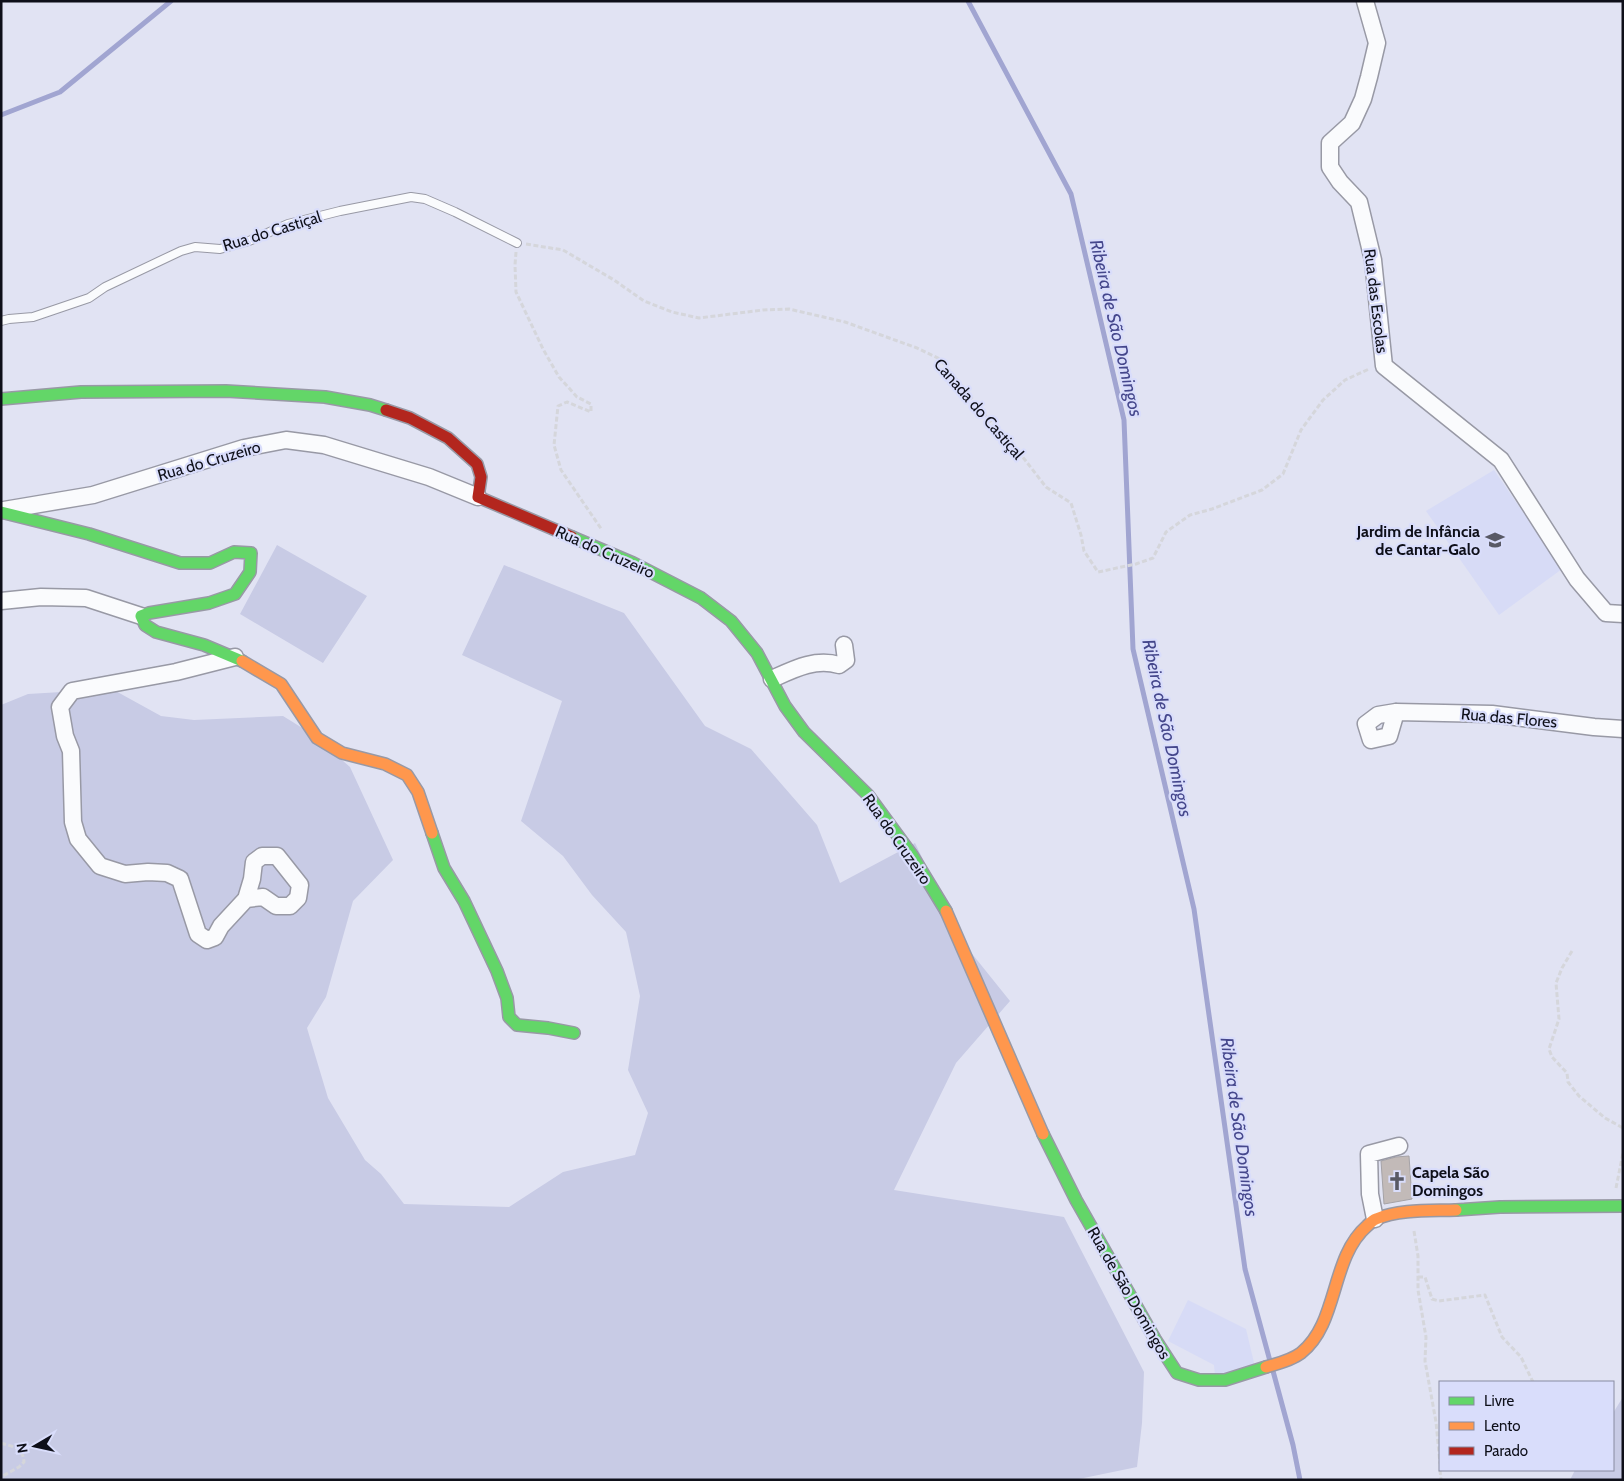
<svg xmlns="http://www.w3.org/2000/svg" width="1624" height="1481" font-family="Cabin,sans-serif">
<style>
.built{fill:#d7dbf6}
.green{fill:#c8cbe5}
.lines{fill:none;stroke-linecap:round;stroke-linejoin:round}
.stream{stroke:#a1a5d1;stroke-width:5}
.building{fill:#c2bab8;stroke:#a6a3a7}
.lane-casing{stroke:#9899a5;stroke-width:10}
.street-casing{stroke:#9899a5;stroke-width:19}
.fast-casing{stroke:#9899a5;stroke-width:14}
.slow-casing{stroke:#9899a5;stroke-width:14}
.jam-casing{stroke:#9899a5;stroke-width:14}
.path{stroke:#d5d6db;stroke-width:3;stroke-dasharray:5 2.5;stroke-linecap:butt}
.lane{stroke:#fafbfd;stroke-width:8}
.street{stroke:#fafbfd;stroke-width:16}
.fast{stroke:#63d668;stroke-width:11}
.slow{stroke:#ff974d;stroke-width:11}
.jam{stroke:#b3261e;stroke-width:11}
.labels{text-anchor:middle;dominant-baseline:central;stroke-width:4.5;stroke-linejoin:round;paint-order:stroke}
.street-label{font-size:16px;fill:#0e0f19;stroke:#d9ddfb}
.poi-label{font-size:16px;font-weight:bold;fill:#0e0f19;stroke:#d9ddfb;text-anchor:end}
.water-label{font-size:18px;font-style:italic;fill:#45478c;stroke:#d9ddfb}
</style>
<rect width="100%" height="100%" fill="#e1e3f3"/>
<path class="built" d="M1494 470 1562 569 1499 615 1426 511Z
M1188 1300 1246 1329 1255 1367 1215 1376 1214 1365 1168 1341Z"/>
<path class="green" d="M277 545 367 596 323 663 240 614Z
M504 565 624 613 705 726 751 749 817 825 840 883 915 843 965 945 1010 1001 956 1063 894 1190 1064 1217 1144 1372 1142 1423 1137 1467 1074 1480H1V705L28 694 112 689 161 716 194 720 283 716 312 734 350 767 393 860 353 901 326 997 307 1028 328 1098 365 1160 381 1174 404 1204 509 1207 563 1172 635 1155 648 1113 628 1070 640 996 626 932 592 895 563 856 521 821 562 701 462 655Z
M1623 1397V1480H1570L1575 1470H1613V1413Z"/>
<g class="lines">
<path class="stream" d="M968 1 1071 194 1124 420 1133 649 1194 909 1245 1269 1270 1361
M1 115 60 92 171 1
M1273 1371 1293 1445 1300 1480"/>
</g>
<path class="building" d="M1409 1156 1412 1199 1384 1204 1381 1161 1396 1157Z"/>
<g class="lines">
<g class="lane-casing">
<path id="lane" d="M1 321 9 319 33 317 89 298 105 287 181 251 195 247 220 249 249 241 288 224 340 211 411 197 425 199 455 212 517 243"/>
</g>
<g class="street-casing">
<path id="street" d="M1365 1 1377 43 1369 77 1363 99 1352 123 1330 143V167L1340 182 1359 202 1373 260 1384 366 1501 460 1577 579 1606 613 1623 614
M4 510 93 495 244 448 286 440 324 445 429 477 478 497
M1 601 41 597 86 598 141 616
M235 657 176 672 72 691 60 707 65 736 71 751 73 822 78 839 100 866 125 874 148 872 167 873 180 879 198 934 207 940 215 937 221 926 246 899 252 879 254 862 262 856H277L300 885 298 898 290 906H276L263 897 246 899
M772 679C794 669 815 658 839 665L846 660 844 645
M1396 712 1389 736 1371 740 1366 724 1378 715 1396 712 1492 714 1594 727 1623 729
M1375 1219 1370 1194 1369 1154 1399 1146"/>
</g>
<g class="fast-casing">
<path id="fast" d="M1 399 81 392 226 391 325 397 370 405 386 410
M1 512 89 534 180 563H210L234 552 251 553 250 572 235 594 209 603 149 613 141 616 145 625 156 632 204 645 242 661
M572 537 633 563 701 598 731 621 757 653 785 706 804 732 868 795 912 855 946 911
M432 833 444 868 464 901 497 971 507 998 509 1017 517 1025 548 1028 574 1033
M1043 1134 1076 1200 1155 1339 1177 1373 1199 1380H1225L1266 1367
M1456 1210 1500 1207 1623 1206"/>
</g>
<g class="slow-casing">
<path id="slow" d="M242 661 281 684 317 738 342 753 385 764 407 775 418 792 432 833
M946 911 1043 1134
M1266 1367C1277 1364 1292 1360 1301 1353 1339 1323 1330 1258 1367 1226 1370 1223 1373 1220 1376 1219 1400 1209 1431 1211 1456 1210"/>
</g>
<g class="jam-casing">
<path id="jam" d="M386 410 410 418 448 438 477 464 481 477 478 497 572 537"/>
</g>
<path class="path" d="M526 244 563 250 614 280 644 301 672 312 699 318 763 310 789 309 845 322 917 348 940 359 994 426 1008 438 1046 487 1071 503 1081 535 1084 551 1098 572 1136 564 1153 558 1166 532 1190 515 1212 509 1262 490 1283 474 1301 430 1323 400 1345 380 1369 369
M516 252 515 265 516 292 543 349 559 377 577 397 591 404V412L567 402 558 406 554 445 561 470 602 530
M1572 951 1562 968 1556 983 1559 1019 1549 1049 1552 1057 1567 1073 1568 1082 1579 1096 1605 1118 1623 1128
M1616 1188 1623 1153
M1414 1231 1418 1256V1290L1426 1337 1425 1361 1436 1422 1440 1464
M1418 1277H1425L1432 1299 1439 1301 1485 1295 1502 1337 1521 1357 1533 1382
M1 1443C13 1447 23 1447 24 1462L19 1467 1 1477
M1440 1470 1441 1480"/>
<use href="#lane" class="lane"/>
<use href="#street" class="street"/>
<use href="#fast" class="fast"/>
<use href="#slow" class="slow"/>
<use href="#jam" class="jam"/>
</g>
<defs>
<g id="school-bare" transform="scale(1.5)"><path d="M0-5L7-2L0 1L-7-2ZM-4 1L0 2.5L4 1V4Q0 6-4 4Z" fill="#585965" stroke="#d9ddfb" stroke-width="2.5" paint-order="stroke"/></g>
<g id="church-bare" transform="scale(1.5)"><path d="M-1.2-6h2.4v3.5h3.3v2.4h-3.3V6h-2.4V-.1h-3.3v-2.4h3.3Z" fill="#585965" stroke="#d9ddfb" stroke-width="2.5" paint-order="stroke"/></g>
</defs>
<g fill-rule="evenodd">
<use href="#school-bare" x="1495" y="540"/>
<use href="#church-bare" x="1397" y="1181"/>
</g>
<g class="labels">
<g class="street-label">
<text transform="translate(272 231) rotate(-17)">Rua do Castiçal</text>
<text transform="translate(1376 301) rotate(83)">Rua das Escolas</text>
<text transform="translate(979 409) rotate(49)">Canada do Castiçal</text>
<text transform="translate(209 461) rotate(-16)">Rua do Cruzeiro</text>
<text transform="translate(605 552) rotate(24)">Rua do Cruzeiro</text>
<text transform="translate(1509 718) rotate(5)">Rua das Flores</text>
<text transform="translate(897 839) rotate(55)">Rua do Cruzeiro</text>
<text transform="translate(1129 1293) rotate(60)">Rua de São Domingos</text>
</g>
<g class="poi-label">
<text x="1480" y="531">Jardim de Infância<tspan x="1480" dy="18">de Cantar-Galo</tspan></text>
<text x="1412" y="1172" text-anchor="start">Capela São<tspan x="1412" dy="18">Domingos</tspan></text>
</g>
<g class="water-label">
<text transform="translate(1116 328) rotate(77)">Ribeira de São Domingos</text>
<text transform="translate(1167 728) rotate(78)">Ribeira de São Domingos</text>
<text transform="translate(1239 1127) rotate(82)">Ribeira de São Domingos</text>
</g>
</g>
<rect width="1624" height="1481" fill="none" stroke="#0e0f19" stroke-width="5"/>
<rect x="1439" y="1381" width="175" height="90" fill="#d9ddfb" stroke="#888ba1"/>
<rect x="1449" y="1397" width="25" height="8" fill="#63d668" stroke="#888ba1"/>
<text x="1484" y="1406" font-size="15" fill="#0e0f19">Livre</text>
<rect x="1449" y="1422" width="25" height="8" fill="#ff974d" stroke="#888ba1"/>
<text x="1484" y="1431" font-size="15" fill="#0e0f19">Lento</text>
<rect x="1449" y="1447" width="25" height="8" fill="#b3261e" stroke="#888ba1"/>
<text x="1484" y="1456" font-size="15" fill="#0e0f19">Parado</text>
<g transform="translate(35 1446) rotate(261)" stroke="#d9ddfb" stroke-width="4" paint-order="stroke">
<path d="M0-4L9 19L0 12L-9 19Z" fill="#0e0f19"/>
<text y="-8" font-size="14" font-weight="bold" text-anchor="middle" fill="#0e0f19">N</text>
</g>
</svg>
